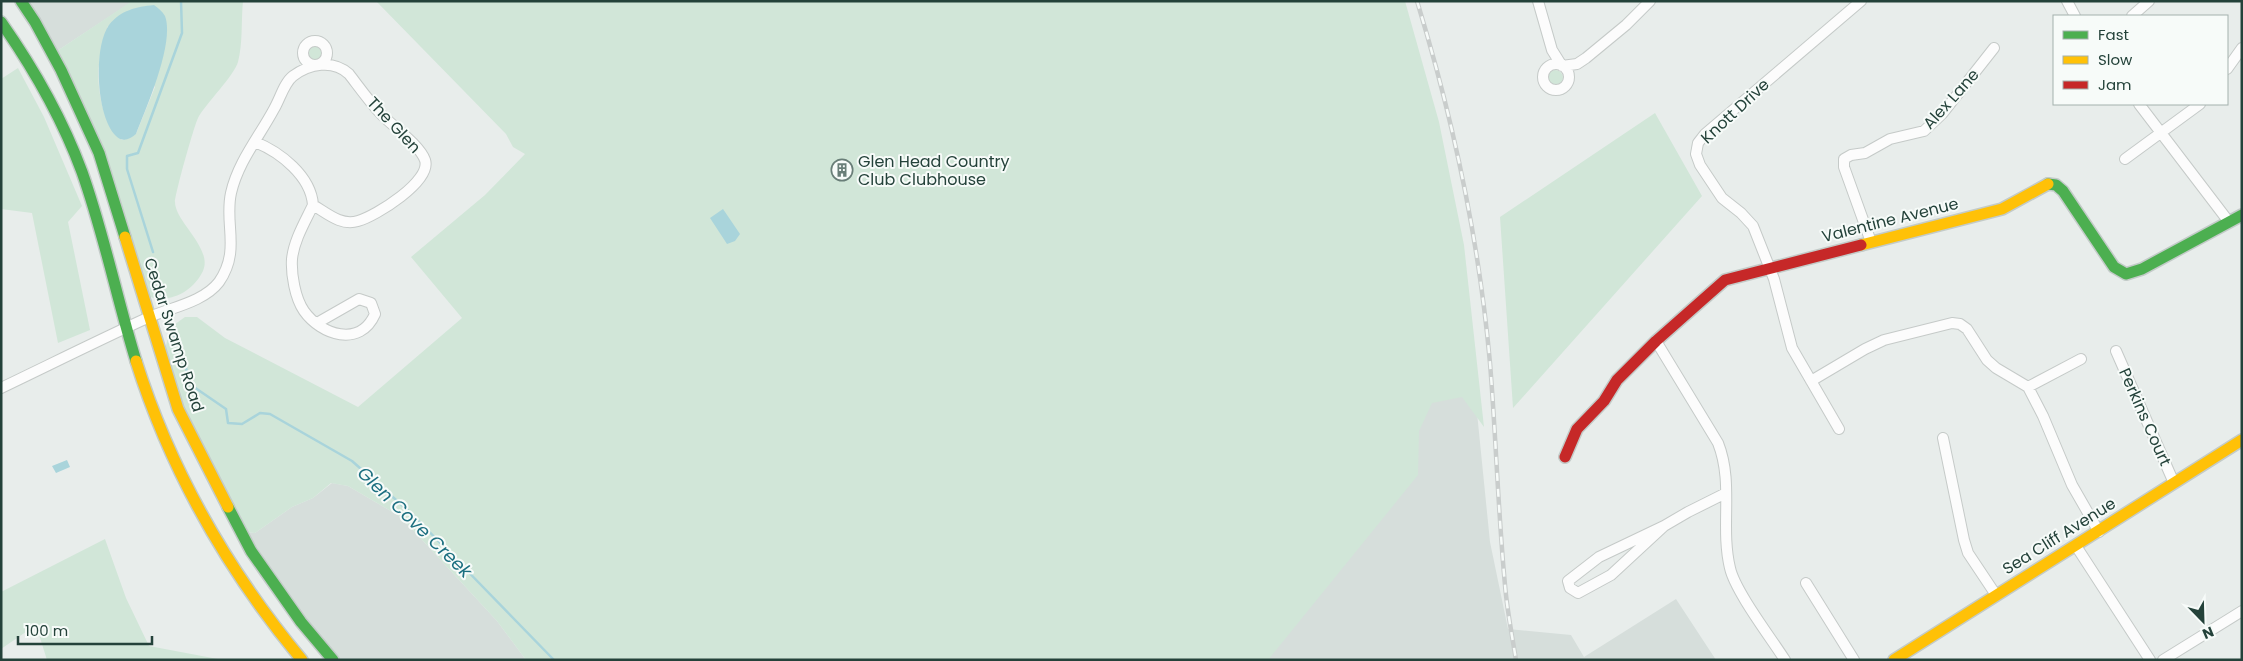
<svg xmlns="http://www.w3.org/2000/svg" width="2243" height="661" font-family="Poppins,sans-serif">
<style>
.built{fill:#d6dedb}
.green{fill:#d1e6d8;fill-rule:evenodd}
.water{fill:#a9d4db}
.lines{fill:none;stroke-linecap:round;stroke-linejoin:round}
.stream{stroke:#a9d4db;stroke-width:2.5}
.street-casing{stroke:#c5cac8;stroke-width:12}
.fast-casing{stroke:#c3cbc8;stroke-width:14}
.slow-casing{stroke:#c3cbc8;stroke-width:14}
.jam-casing{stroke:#c3cbc8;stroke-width:14}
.street{stroke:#fcfcfc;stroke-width:10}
.fast{stroke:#4caf50;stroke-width:11}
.slow{stroke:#ffc107;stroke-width:11}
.jam{stroke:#c62828;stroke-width:11}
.rail-casing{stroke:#c9cdcc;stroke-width:4.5}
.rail{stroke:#f7fbf9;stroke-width:2.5;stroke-dasharray:8;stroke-linecap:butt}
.labels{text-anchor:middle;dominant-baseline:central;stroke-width:4;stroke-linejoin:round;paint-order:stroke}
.street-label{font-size:16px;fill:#24423a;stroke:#f7fbf9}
.poi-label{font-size:16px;fill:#24423a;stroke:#f7fbf9;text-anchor:start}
.water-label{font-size:18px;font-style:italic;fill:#1c6f80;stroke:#f7fbf9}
</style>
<rect width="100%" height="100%" fill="#e8edeb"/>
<path class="built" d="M21 1H133L54 53Z
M1472 363 1490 542 1508 629 1571 635 1584 657 1676 599 1716 660H1254L1391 388Z
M332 483 348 486 401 517 497 621 526 660H331L247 532 255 533 292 507 313 498Z"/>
<path class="green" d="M132 1H243C241 21 243 43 238 62 234 76 206 103 198 118 194 126 175 194 175 202 175 222 213 248 203 271 193 291 172 303 150 297L54 53ZM108 26 155 87 136 134 122 140C103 128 96 85 99 64 100 51 104 38 108 26Z
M376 1H1405L1439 122 1464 245 1484 427 1462 397 1432 403 1419 431 1418 475 1268 660H526L497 621 401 517 348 486 331 483 313 498 292 507 255 533 247 532 181 407 165 349 171 327 185 317H197L225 338 358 407 462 318 411 257 485 195 525 154 513 147 506 134Z
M307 53a8 8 0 1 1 16 0a8 8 0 1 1-16 0Z
M18 68 44 117 82 206 68 222 90 330 58 343 32 213 1 209V79Z
M1547 78a8 8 0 1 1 16 0a8 8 0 1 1-16 0Z
M1655 113 1702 196 1513 408 1500 217Z
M105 539 126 598 149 646 223 660H47L36 625 1 649V592Z"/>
<path class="water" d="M154 5C158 8 162 11 165 16 175 43 146 108 136 134 130 139 123 143 116 136 96 117 93 47 109 25 121 10 136 7 154 5Z
M723 209 740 234 735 241 727 244 710 218Z
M67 460 70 467 56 473 52 466Z"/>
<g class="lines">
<path class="stream" d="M153 252 127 169V156L138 153 182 33 181 1
M171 327 181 351 191 385 226 409 228 423 242 424 260 413 270 414 352 461 412 514 554 660"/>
<g class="street-casing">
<path id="street" d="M1538 1 1552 50 1562 66 1577 64 1586 58 1626 25 1650 1
M2067 1 2075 16
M2132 16 2149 1
M303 53a12 12 0 1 1 24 0a12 12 0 1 1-24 0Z
M1543 77a13 13 0 1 1 26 0a13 13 0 1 1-26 0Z
M2227 69 2242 48
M2139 104 2229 222
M255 142C280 152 311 176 313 205
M2125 159 2200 104
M313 205C305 222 294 240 292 259 291 274 295 298 304 311 321 335 360 348 375 314L371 303 359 299 317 323
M1871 242 1844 167V159L1851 155 1865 153 1890 139 1924 131 1942 114 1994 48
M1656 341 1718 443C1734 483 1720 527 1730 568 1735 591 1771 638 1785 660
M2116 351 2174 483
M1811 381 1865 349 1884 340 1952 323 1960 324 1967 329 1987 360 1996 368 2028 387 2043 416 2072 485 2099 532
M2028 387 2081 359
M1 388C49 365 97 341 145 319 168 308 203 303 219 282 241 250 224 224 231 193 238 162 259 137 274 109 280 99 284 83 293 76 309 64 333 59 349 74 359 87 369 101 380 113 392 126 419 144 425 160 432 181 376 216 358 221 341 226 328 214 313 205
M1839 429 1792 348 1774 279 1753 226 1741 213 1722 198 1700 165 1696 154 1698 143 1705 134 1861 1
M1943 438 1964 540 1968 553 1996 595
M1664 526 1611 575 1578 593 1570 588 1568 581 1599 557Z
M1664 526 1688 512 1726 493
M2076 546 2150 660
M1806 583 1854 660
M2163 660 2242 611"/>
</g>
<g class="fast-casing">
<path id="fast" d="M21 1 35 22 61 70 99 153 125 237
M1 22C34 69 62 118 82 172 104 234 117 299 136 361
M2048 184 2056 185 2063 191 2114 267 2126 274 2142 269 2242 215
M228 507 251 551 301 622 333 660"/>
</g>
<g class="slow-casing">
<path id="slow" d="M125 237 178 409 228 507
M1861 245 2002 209 2048 184
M136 361C171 472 228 571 302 660
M1894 660 2242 440"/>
</g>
<g class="jam-casing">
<path id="jam" d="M1565 457 1577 429 1604 401 1617 380 1656 341 1725 280 1861 245"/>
</g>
<use href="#street" class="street"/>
<use href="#fast" class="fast"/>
<use href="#slow" class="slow"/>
<use href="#jam" class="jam"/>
<g class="rail-casing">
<path id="rail" d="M1417 1C1453 119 1479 240 1490 363 1496 437 1498 511 1505 585 1507 610 1512 635 1516 660"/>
</g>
<use href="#rail" class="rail"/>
</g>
<defs>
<g id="building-ring" transform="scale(1.125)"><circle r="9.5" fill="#f7fbf9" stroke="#697e78" stroke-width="1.5"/><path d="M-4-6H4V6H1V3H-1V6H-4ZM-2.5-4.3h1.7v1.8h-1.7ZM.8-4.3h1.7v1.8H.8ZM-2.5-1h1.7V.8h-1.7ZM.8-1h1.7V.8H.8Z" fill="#697e78"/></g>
</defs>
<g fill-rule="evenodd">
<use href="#building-ring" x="842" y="170"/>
</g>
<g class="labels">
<g class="street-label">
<text transform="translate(1951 99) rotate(-48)">Alex Lane</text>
<text transform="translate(1735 111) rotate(-43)">Knott Drive</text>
<text transform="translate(394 125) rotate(47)">The Glen</text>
<text transform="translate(1890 220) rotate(-14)">Valentine Avenue</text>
<text transform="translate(174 335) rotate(72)">Cedar Swamp Road</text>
<text transform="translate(2145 417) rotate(66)">Perkins Court</text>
<text transform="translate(2059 536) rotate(-32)">Sea Cliff Avenue</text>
</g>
<g class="poi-label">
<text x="858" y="161">Glen Head Country<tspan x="858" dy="18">Club Clubhouse</tspan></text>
</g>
<g class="water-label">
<text transform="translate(415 522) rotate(44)">Glen Cove Creek</text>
</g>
</g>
<rect width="2243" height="661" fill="none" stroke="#24423a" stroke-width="5"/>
<rect x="2053" y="15" width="175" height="90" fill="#f7fbf9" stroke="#a3b1ad"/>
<rect x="2063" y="31" width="25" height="8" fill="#4caf50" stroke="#a3b1ad"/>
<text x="2098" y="40" font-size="15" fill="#24423a">Fast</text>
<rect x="2063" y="56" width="25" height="8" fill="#ffc107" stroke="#a3b1ad"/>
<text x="2098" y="65" font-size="15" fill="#24423a">Slow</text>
<rect x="2063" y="81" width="25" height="8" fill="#c62828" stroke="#a3b1ad"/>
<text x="2098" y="90" font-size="15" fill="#24423a">Jam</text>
<g transform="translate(2203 621) rotate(157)" stroke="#f7fbf9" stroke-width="4" paint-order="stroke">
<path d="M0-4L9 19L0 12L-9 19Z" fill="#24423a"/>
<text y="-8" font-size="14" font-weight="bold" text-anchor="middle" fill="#24423a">N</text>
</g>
<path d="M18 636v8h134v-8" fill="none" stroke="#24423a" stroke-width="2.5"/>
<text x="25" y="636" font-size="15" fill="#24423a" stroke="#f7fbf9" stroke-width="4" paint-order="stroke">100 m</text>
</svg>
